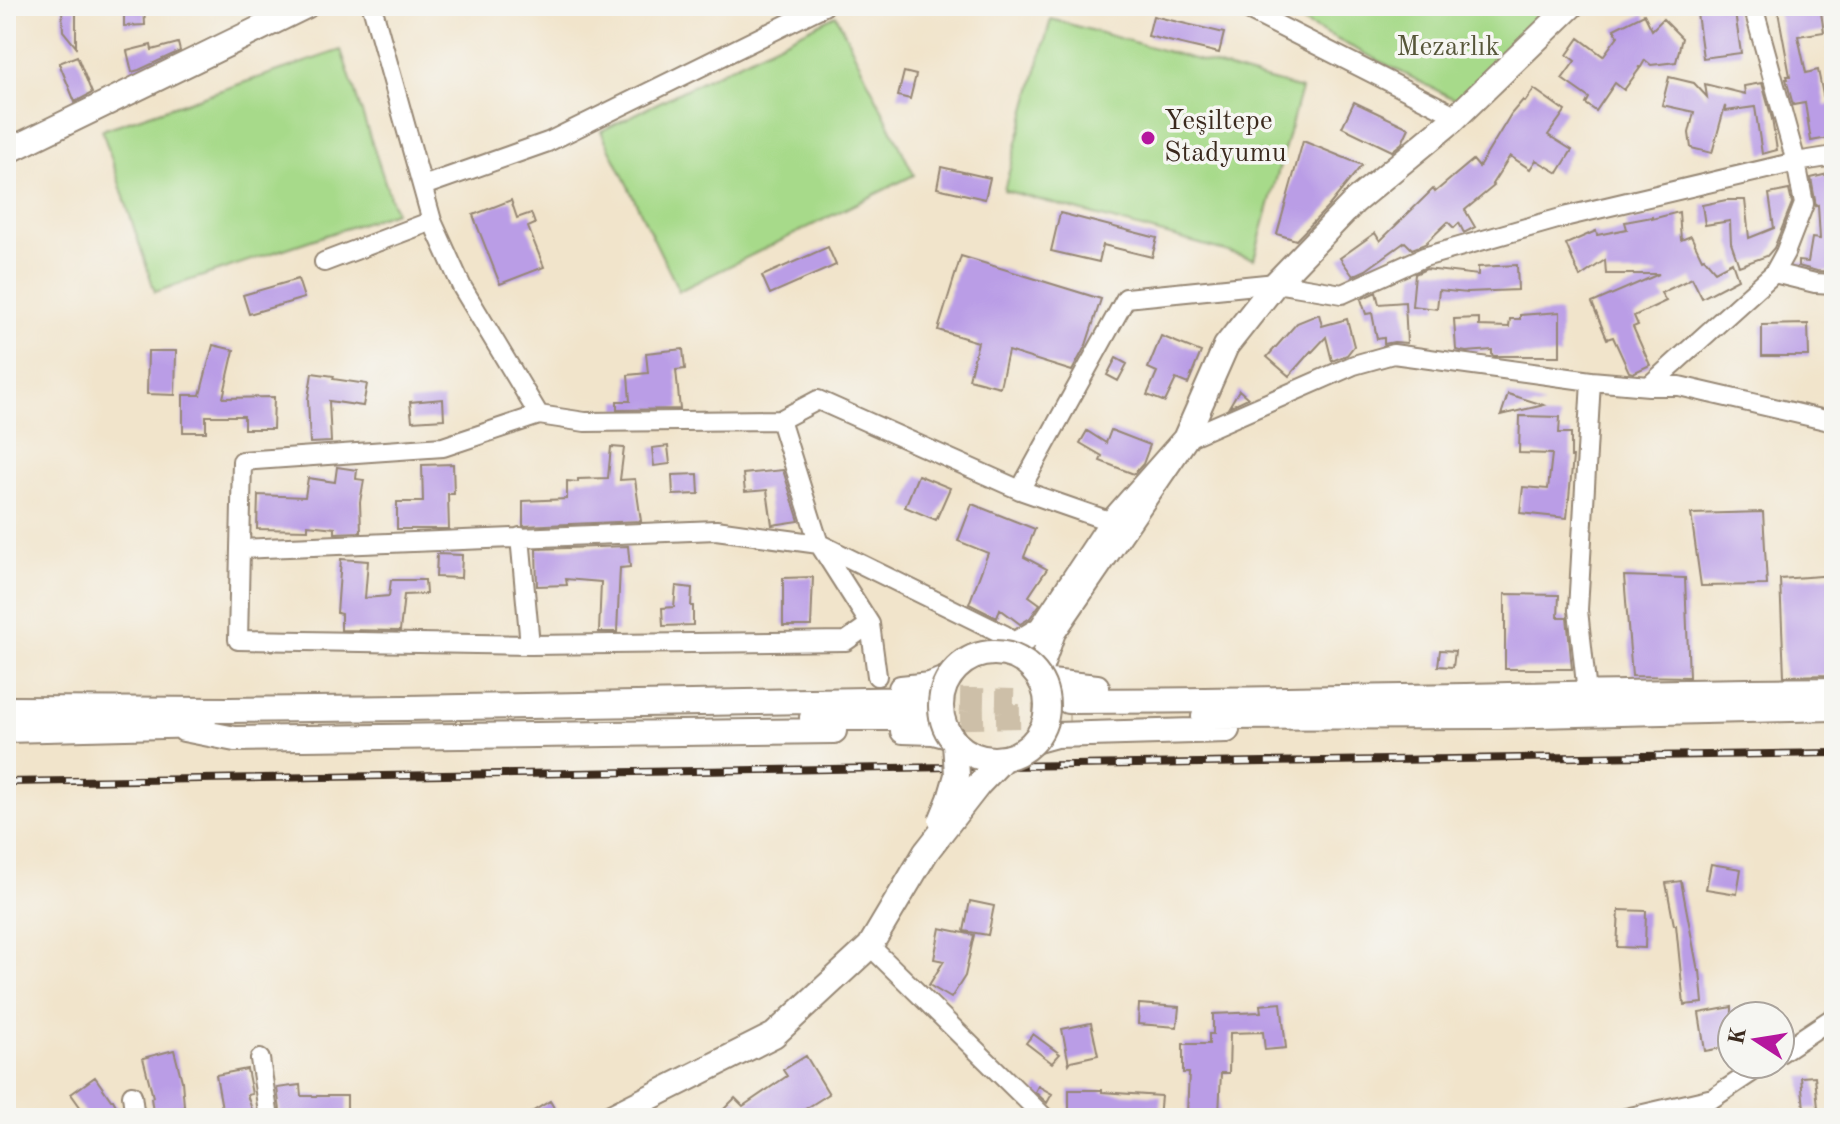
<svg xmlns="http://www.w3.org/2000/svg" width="1840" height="1124" font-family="'Old Standard TT',serif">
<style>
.green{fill:#a7da8a;stroke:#718254;stroke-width:2}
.building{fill:#ba9de6}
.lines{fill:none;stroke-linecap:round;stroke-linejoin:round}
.secondary-tunnel{stroke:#cdbfa8;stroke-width:24;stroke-dasharray:24 12;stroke-linecap:butt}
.street-casing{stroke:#968774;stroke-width:22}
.secondary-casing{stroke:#968774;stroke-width:28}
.street{stroke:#fff;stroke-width:18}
.secondary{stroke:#fff;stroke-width:24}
.rail-casing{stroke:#3b2a1e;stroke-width:8}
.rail{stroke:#f6f6f2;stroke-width:5;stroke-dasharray:15;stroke-linecap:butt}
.secondary-bridge-casing{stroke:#968774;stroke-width:28;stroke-linecap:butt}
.secondary-bridge{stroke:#fff;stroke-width:24}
.poi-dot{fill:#b5179e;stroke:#f6f6f2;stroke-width:3}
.labels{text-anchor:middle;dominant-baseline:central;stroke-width:7;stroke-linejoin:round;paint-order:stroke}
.park-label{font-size:28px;fill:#565639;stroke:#f6f6f2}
.poi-label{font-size:28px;fill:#3b2a1e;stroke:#f6f6f2;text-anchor:start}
</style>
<rect width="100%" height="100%" fill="#f6f6f2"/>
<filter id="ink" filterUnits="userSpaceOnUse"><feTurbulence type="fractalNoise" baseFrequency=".0125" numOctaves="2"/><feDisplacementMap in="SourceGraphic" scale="16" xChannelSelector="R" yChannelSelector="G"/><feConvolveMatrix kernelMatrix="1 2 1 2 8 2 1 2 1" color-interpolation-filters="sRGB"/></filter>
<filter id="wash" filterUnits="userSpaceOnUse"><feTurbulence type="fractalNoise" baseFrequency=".006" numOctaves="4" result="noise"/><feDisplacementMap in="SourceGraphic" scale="32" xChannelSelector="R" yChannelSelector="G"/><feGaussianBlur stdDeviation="1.8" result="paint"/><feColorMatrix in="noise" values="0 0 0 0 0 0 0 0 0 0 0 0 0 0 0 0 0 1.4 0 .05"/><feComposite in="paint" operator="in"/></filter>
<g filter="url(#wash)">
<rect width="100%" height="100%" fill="#f1e4cb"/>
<path class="green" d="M1271 6H1553L1456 100Z
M836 15 914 175 679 291 601 131Z
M1051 19 1301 89 1254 259 1004 190Z
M341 50 395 212 155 292 102 130Z"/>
<g id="blocks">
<path class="building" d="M124 6H144L145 25 124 26Z
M1696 6H1734L1741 53 1703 58Z
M1777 6H1820L1824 32 1798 36 1806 73 1818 70 1825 105 1834 104V137L1811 141 1805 103 1793 105 1786 79H1788L1787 76H1790Z
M62 9H76V47L63 31Z
M1644 14 1652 30 1663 19 1682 38 1676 62 1651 65 1645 60 1641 67H1638L1640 68 1624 90 1615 83 1596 111 1586 104 1589 98 1562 79 1575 61 1567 55 1579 38 1603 56 1618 36 1614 29Z
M1153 16 1224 33 1219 53 1148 36Z
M178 43 180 51 139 70 132 72 127 51 151 45 152 50Z
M77 56 92 93 75 102 59 63Z
M904 72 916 75 910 99 898 96Z
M1669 77 1694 83 1707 97 1705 84 1745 94 1744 86 1762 83 1772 119 1777 150 1762 154 1755 107 1726 111 1725 106 1712 153 1691 148 1689 133 1694 112 1662 105Z
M1534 89 1565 111 1548 135 1572 150 1558 173 1536 160 1530 169 1510 156 1492 184 1494 186 1465 210 1475 227 1464 233 1459 223 1454 228 1448 222 1425 244 1412 249 1405 242 1366 270 1353 276 1340 258 1375 233 1380 241 1433 189 1435 192 1473 160 1479 167 1511 114 1523 100 1525 102Z
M1354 102 1409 128 1402 143 1392 151 1342 127Z
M1303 141 1362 165 1328 207 1296 240 1277 234Z
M941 167 990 178 985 199 937 188Z
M1832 173 1834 181V239L1831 263H1834V272L1817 271 1798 266V261L1808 262 1812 238 1820 239 1818 205 1816 206 1811 178Z
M1789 190 1792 203 1774 248 1767 256 1739 266 1731 243 1730 221 1705 225 1702 205 1726 200H1745L1749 238 1774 228 1769 194Z
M511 200 517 218 531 213 535 224 528 227 544 267 500 284 473 215Z
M1679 212 1681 240 1691 236 1702 259 1704 258 1715 271 1732 262 1738 279 1702 298 1692 278 1661 293 1666 301 1634 316 1638 325 1633 327 1650 365 1633 373 1629 372 1613 337 1607 339 1592 303 1659 274H1606L1605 260 1580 277 1566 244 1596 231 1597 235 1627 229 1625 222 1652 217V219Z
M1060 213 1157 238 1152 257 1103 245 1099 262 1051 251Z
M828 247 836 265 770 294 762 276Z
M961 256 1101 299 1086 345 1072 371 1008 351 1000 387 969 379 978 342 938 330Z
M1517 265 1518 290 1467 292V293L1439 290 1437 309 1412 306 1415 274 1426 269 1478 275V267Z
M298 279 304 298 249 314 243 295Z
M1376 292 1379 304 1405 302 1407 343 1394 342 1384 344V338L1377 339 1372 313 1366 314 1361 299Z
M1560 312V356H1494L1492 355V350L1466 352 1456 350 1454 319 1479 318V326L1509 327 1510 319H1520V315Z
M1319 314 1322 326 1347 319 1354 346 1347 355 1332 361 1326 337 1312 352 1311 351 1289 376 1267 357 1297 323Z
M1808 324 1809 356H1762V325Z
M1161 336 1201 352 1188 384 1176 379 1165 402 1147 395 1157 372 1148 368Z
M213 345 234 350 223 398 274 397 273 429H244V416H206V432H183V395H200Z
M683 349 685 369 676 370 680 409 617 410V401H630L628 375 648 373 646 353Z
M148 351H176L175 395 147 394Z
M1116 358 1127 364 1118 381 1107 375Z
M312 373 334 376 333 379 367 384 363 406 329 401 331 442 310 443 308 399Z
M1239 390 1248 398 1229 407Z
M1508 394 1544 405 1501 415Z
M443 399 444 419 412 421 410 402Z
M1520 416 1560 417 1559 433H1571V457H1573L1567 518 1520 513 1523 487 1548 489 1552 454 1519 453Z
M1111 430 1150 445 1143 464 1134 474 1100 461 1102 456 1080 443 1087 431 1106 443Z
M668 446 670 464 654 466 652 448Z
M611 447 624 448 620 480 635 479 641 521 523 526V501L567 499V481L578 482V479L608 478Z
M453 464 454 494H448L449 529H397V502H423L422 465Z
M337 467 357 470 356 479 364 480 360 502 361 532 335 533V528L308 525V530L257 529 258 495 305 497 308 478 335 482Z
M783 470 799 521 772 525 767 490 745 492 743 474Z
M698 474 699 494 673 495 672 475Z
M918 475 950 488 936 520 905 507Z
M972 504 1035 529 1024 557 1047 569 1029 596 1040 604 1030 618 1020 624 1000 609 997 618 969 604 988 553 958 541Z
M1763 512 1767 585 1701 586 1691 514Z
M628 546 630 567 620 568 617 632H599L601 582 566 579 567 585 537 586 536 549Z
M437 554 462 555 461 578 436 577Z
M341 559 368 561 365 598 389 596 391 580H425L426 594 404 595 400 631 341 630V614L337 613Z
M1834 575V675L1784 676 1780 579Z
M1624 576 1685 578 1689 677 1632 676Z
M813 577 811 626H783V578Z
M676 586 692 588 691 606H693V625L663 626 662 608 674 607Z
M1505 594 1559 595 1558 617H1567L1572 669H1505Z
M1440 650 1455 651 1453 667 1438 666Z
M1711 864 1741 869 1737 894 1706 889Z
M1681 881 1698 971H1700L1703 1003 1684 1005 1676 925H1674L1666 883Z
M970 901 994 906 988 935 964 931Z
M1619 910 1646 911 1645 948 1617 947Z
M940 928 974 935 965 976 951 998 929 985 944 961 934 959Z
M1281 1003 1286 1048 1265 1050 1263 1032 1230 1033 1229 1073H1221L1219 1114H1187L1189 1073H1183V1044H1209V1034H1213V1014L1261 1012 1260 1005Z
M1139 1004 1179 1007 1177 1027 1138 1024Z
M1732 1007V1046L1705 1051 1699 1013Z
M1091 1023 1098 1055 1071 1061 1069 1064 1062 1029Z
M1033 1034 1060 1054 1052 1063 1026 1043Z
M174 1050 182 1081 185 1118H154L151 1098 153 1097 143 1058Z
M806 1056 829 1094 791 1118H715L735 1098 743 1106 787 1076 783 1070Z
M247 1069 252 1094 247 1095 255 1118H199V1116L222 1108 216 1075Z
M1815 1076 1818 1108 1804 1109 1801 1077Z
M95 1077 111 1100H113L123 1118H88L71 1094Z
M300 1085 301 1096H347V1115H331V1118H281L277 1088Z
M1038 1086 1052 1094 1047 1103 1035 1092Z
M1069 1090H1102V1092L1161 1096 1159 1118H1069Z
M550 1101 560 1118H522Z"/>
</g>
</g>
<g filter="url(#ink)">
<use href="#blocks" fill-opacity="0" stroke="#968774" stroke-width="2"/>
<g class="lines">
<path class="secondary-tunnel" d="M924 699 1014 701
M924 718 1070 715"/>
<g class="street-casing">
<path id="street" d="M372 6 432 221 462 287 539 415
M1240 6 1457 116
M423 186 548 142 824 6
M324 262 432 221
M1774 273 1815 283 1834 284
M1649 386 1774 273 1785 253 1804 204 1796 162 1753 6
M539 415 585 422 780 420 819 544 716 530 240 549 242 461 443 447Z
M780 420 818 400 1020 490 1112 522
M1185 439 1354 365 1393 354 1591 381 1649 386H1679L1834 422
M1020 490 1126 298 1276 283 1342 294 1424 257 1568 216 1796 162 1834 156
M520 537 530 645
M822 545 1005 635
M240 549 238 640 530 645 846 641 870 624 819 544
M870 624 877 676
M1588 703 1578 610 1591 381
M870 946 1045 1118
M1780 1053 1834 1017
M260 1059 269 1118
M132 1095 135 1118
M1626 1118 1713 1098 1764 1064"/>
</g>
<g class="secondary-casing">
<path id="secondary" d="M6 152 306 6
M1185 439 1226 346 1276 283 1354 202 1453 120 1571 6
M994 652 1021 641 1041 629 1112 522 1185 439 1053 632 1038 675
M1041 681 1097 687
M901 688 930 685 950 677
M1068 701C1323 701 1579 692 1834 690
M6 709 230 710 406 708 924 699
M1204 717 1499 716 1834 708
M812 718H924
M184 729 235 739 834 731
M6 730 204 725
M903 731 933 732 952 737
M1034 741 1056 735 1227 730
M609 1118 774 1035 870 946 926 852"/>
</g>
<use href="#street" class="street"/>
<use href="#secondary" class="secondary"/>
<g class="rail-casing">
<path id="rail" d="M6 782 1834 753"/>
</g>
<use href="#rail" class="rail"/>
<g class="secondary-bridge-casing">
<path id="secondary-bridge" d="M941 706a53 53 0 1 1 106 0a53 53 0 1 1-106 0Z
M941 821 950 799 957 775 955 742
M926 852 979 784 1004 758"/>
</g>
<use href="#secondary-bridge" class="secondary-bridge"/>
</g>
</g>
<circle class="poi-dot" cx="1148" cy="138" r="8"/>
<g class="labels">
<g class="park-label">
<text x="1448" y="48">Mezarlık</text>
</g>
<g class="poi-label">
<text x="1164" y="122">Yeşiltepe<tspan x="1164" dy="32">Stadyumu</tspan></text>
</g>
</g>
<rect width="1840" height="1124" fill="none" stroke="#f6f6f2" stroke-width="32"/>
<g transform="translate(1756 1040) rotate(282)"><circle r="38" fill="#f6f6f2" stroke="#aba49d" stroke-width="2"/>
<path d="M0-6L14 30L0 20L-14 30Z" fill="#b5179e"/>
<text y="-12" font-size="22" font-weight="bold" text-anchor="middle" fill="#3b2a1e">K</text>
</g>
</svg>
